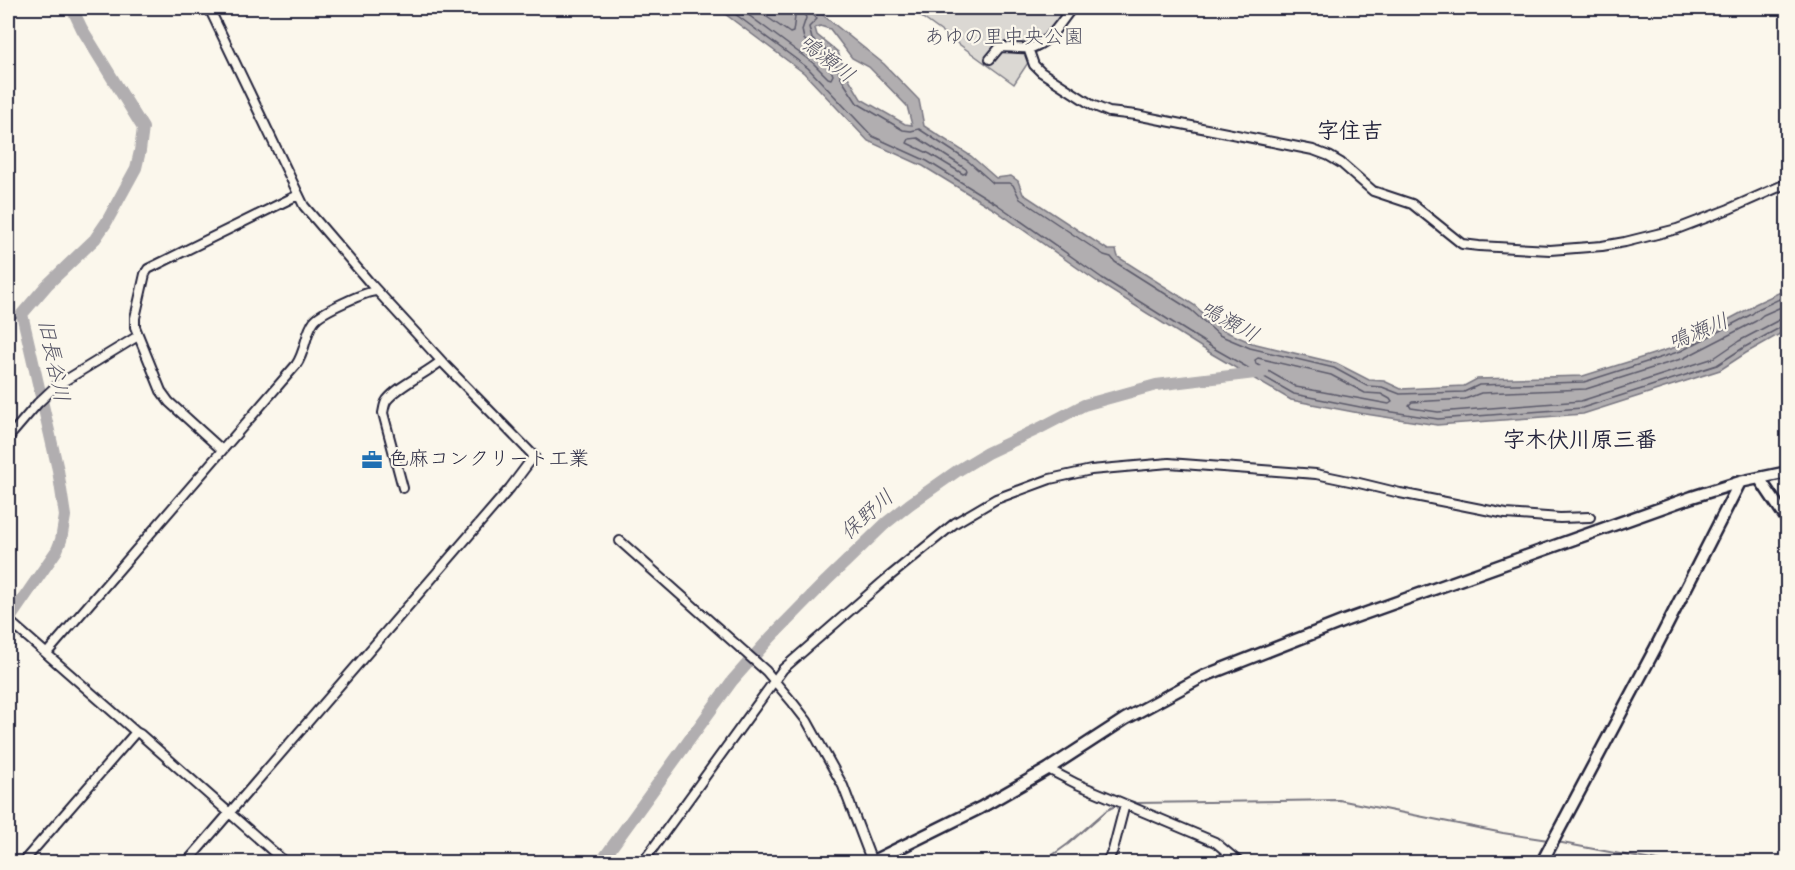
<svg xmlns="http://www.w3.org/2000/svg" width="1795" height="870" font-family="'Indie Flower','Klee One',sans-serif">
<style>
.green{fill:#dbd8d3;stroke:#7e7d87;stroke-width:1.5}
.water{fill:#b1aeb0;stroke:#787681;stroke-width:1.5;fill-rule:evenodd}
.lines{fill:none;stroke-linecap:round;stroke-linejoin:round}
.shore{stroke:#5b5a6a;stroke-width:1.5}
.stream{stroke:#787681;stroke-width:2}
.river{stroke:#b1aeb0;stroke-width:12}
.street-casing{stroke:#22223b;stroke-width:12}
.secondary-casing{stroke:#22223b;stroke-width:15}
.street{stroke:#fbf7ec;stroke-width:8}
.secondary{stroke:#fbf7ec;stroke-width:10}
.labels{text-anchor:middle;dominant-baseline:central;stroke-width:4.5;stroke-linejoin:round;paint-order:stroke}
.park-label{font-size:20px;fill:#505061;stroke:#fbf7ec}
.poi-label{font-size:20px;fill:#22223b;stroke:#fbf7ec;text-anchor:start}
.water-label{font-size:21px;font-style:italic;fill:#545364;stroke:#fbf7ec}
.quarter-label{font-size:22px;font-weight:bold;fill:#22223b;stroke:#fbf7ec}
</style>
<rect width="100%" height="100%" fill="#fbf7ec"/>
<filter id="ink" filterUnits="userSpaceOnUse"><feTurbulence type="fractalNoise" baseFrequency=".0167" numOctaves="2"/><feDisplacementMap in="SourceGraphic" scale="12" xChannelSelector="R" yChannelSelector="G"/><feConvolveMatrix kernelMatrix="1 2 1 2 8 2 1 2 1" color-interpolation-filters="sRGB"/></filter>
<g filter="url(#ink)">
<path class="green" d="M909 8H1077L1048 44 1033 55 1014 84Z"/>
<path class="water" d="M717 8H814L884 64 919 100 924 126 971 156 996 178 1011 176 1018 181 1023 194 1108 250H1116L1118 257 1194 305 1222 330 1252 343 1336 363 1369 380 1384 381 1401 389 1464 386 1477 379 1583 376 1679 346 1750 308 1755 304 1787 289V330L1746 353 1720 370 1583 414 1437 425 1359 413 1291 400 1212 354 1099 283 995 210 923 166 868 141 804 73ZM820 26 830 29 852 58 869 67 907 106 912 125 905 124 861 99 848 77 838 52 817 35 815 28Z"/>
<g class="lines">
<path class="shore" d="M727 8 808 68 872 136 927 161 998 205 1102 278 1215 349 1294 394 1360 407 1438 419 1582 408 1717 365 1743 348 1783 326 1788 325
M739 8 813 63 828 78 831 79 833 75 827 60 809 45 804 39 802 30 806 18 803 8
M754 8 790 33 793 32 795 17 794 8
M811 8V12L817 19 809 27 812 39 833 56 842 80 857 103 903 130 911 131 919 129 968 161 993 183H1010L1013 185 1020 199 1104 255 1111 257 1115 262 1191 310 1219 335 1250 348 1334 368 1367 386 1382 387 1400 394 1464 392 1479 385 1584 382 1681 351 1752 314 1758 309 1788 295
M918 138 963 167 967 170 966 173 963 174 930 154 907 143 909 139Z
M1788 304 1763 315 1756 321 1684 358 1586 389 1481 393 1465 399 1412 402 1409 405 1411 408 1438 412 1581 401 1714 358 1739 341 1779 320 1788 318
M1258 358 1331 375 1365 393 1381 394 1390 399 1392 402 1389 404 1296 387 1256 364 1255 360Z"/>
<path class="stream" d="M8 322 22 314
M1124 801 1127 800 1137 803 1339 800 1503 833 1548 840
M1557 842 1662 862
M1043 862 1068 844 1107 810 1119 804"/>
<path class="river" d="M8 621 57 550 61 540 65 516 58 470 22 314 47 285 95 239 106 223 136 168 140 151 143 128 82 29 72 8
M601 862 732 681 771 637 826 581 886 523 910 504 957 471 987 453 1040 428 1084 405 1156 385 1263 372"/>
<g class="street-casing">
<path id="street" d="M1028 48 1034 65 1041 72 1092 105 1109 112 1136 115 1313 150 1329 156 1341 163 1373 191 1412 204 1462 244 1479 246 1550 250 1602 246 1625 242 1677 229 1729 209 1788 183
M990 59 1000 47C1009 47 1020 49 1029 48 1048 46 1061 21 1072 8
M8 438 38 403 56 386 138 336
M222 450 169 402 161 391 135 327V318L145 274 148 269 298 195
M403 488 383 413C384 409 384 404 387 400 399 385 426 374 441 361
M620 541 766 671 793 703 807 721 843 786 872 862
M8 620 136 732 140 734 285 862
M47 653 296 365C306 351 305 333 314 321 320 312 367 291 377 291
M1048 769 1077 784 1215 842 1239 862
M23 862 136 732
M187 862 510 488 534 456 446 366 370 283 304 206 209 8
M643 862 783 669 885 580 955 523 996 499 1050 479 1091 470 1169 463 1316 474 1359 483 1400 493 1506 514 1560 518 1590 517
M1107 862 1113 850 1125 804"/>
</g>
<g class="secondary-casing">
<path id="secondary" d="M1759 478 1788 521
M871 862 980 808 1048 769 1125 719 1204 676 1344 621 1692 497 1740 482 1788 472
M1542 862 1656 647 1740 482"/>
</g>
<use href="#street" class="street"/>
<use href="#secondary" class="secondary"/>
</g>
</g>
<defs>
<g id="office-bare" transform="scale(1.62)"><path d="M-6-3h4V-5.5h4V-3h4V5H-6ZM-1-4.5V-3h2v-1.5ZM-6 0V1H6V0Z" fill="#1f6fb2" stroke="#fbf7ec" stroke-width="2.5" paint-order="stroke"/></g>
</defs>
<g fill-rule="evenodd">
<use href="#office-bare" x="372" y="460"/>
</g>
<g class="labels">
<g class="park-label">
<text x="1004" y="38">あゆの里中央公園</text>
</g>
<g class="poi-label">
<text x="389" y="460">色麻コンクリート工業</text>
</g>
<g class="water-label">
<text transform="translate(826 60) rotate(38)">鳴瀬川</text>
<text transform="translate(1229 323) rotate(29)">鳴瀬川</text>
<text transform="translate(1699 333) rotate(-22)">鳴瀬川</text>
<text transform="translate(52 361) rotate(78)">旧長谷川</text>
<text transform="translate(868 516) rotate(-42)">保野川</text>
</g>
<g class="quarter-label">
<text x="1350" y="133">字住吉</text>
<text x="1580" y="442">字木伏川原三番</text>
</g>
</g>
<rect width="1795" height="870" fill="none" stroke="#fbf7ec" stroke-width="30"/>
<rect x="15" y="15" width="1765" height="840" fill="none" stroke="#22223b" stroke-width="2" filter="url(#ink)"/>
</svg>
